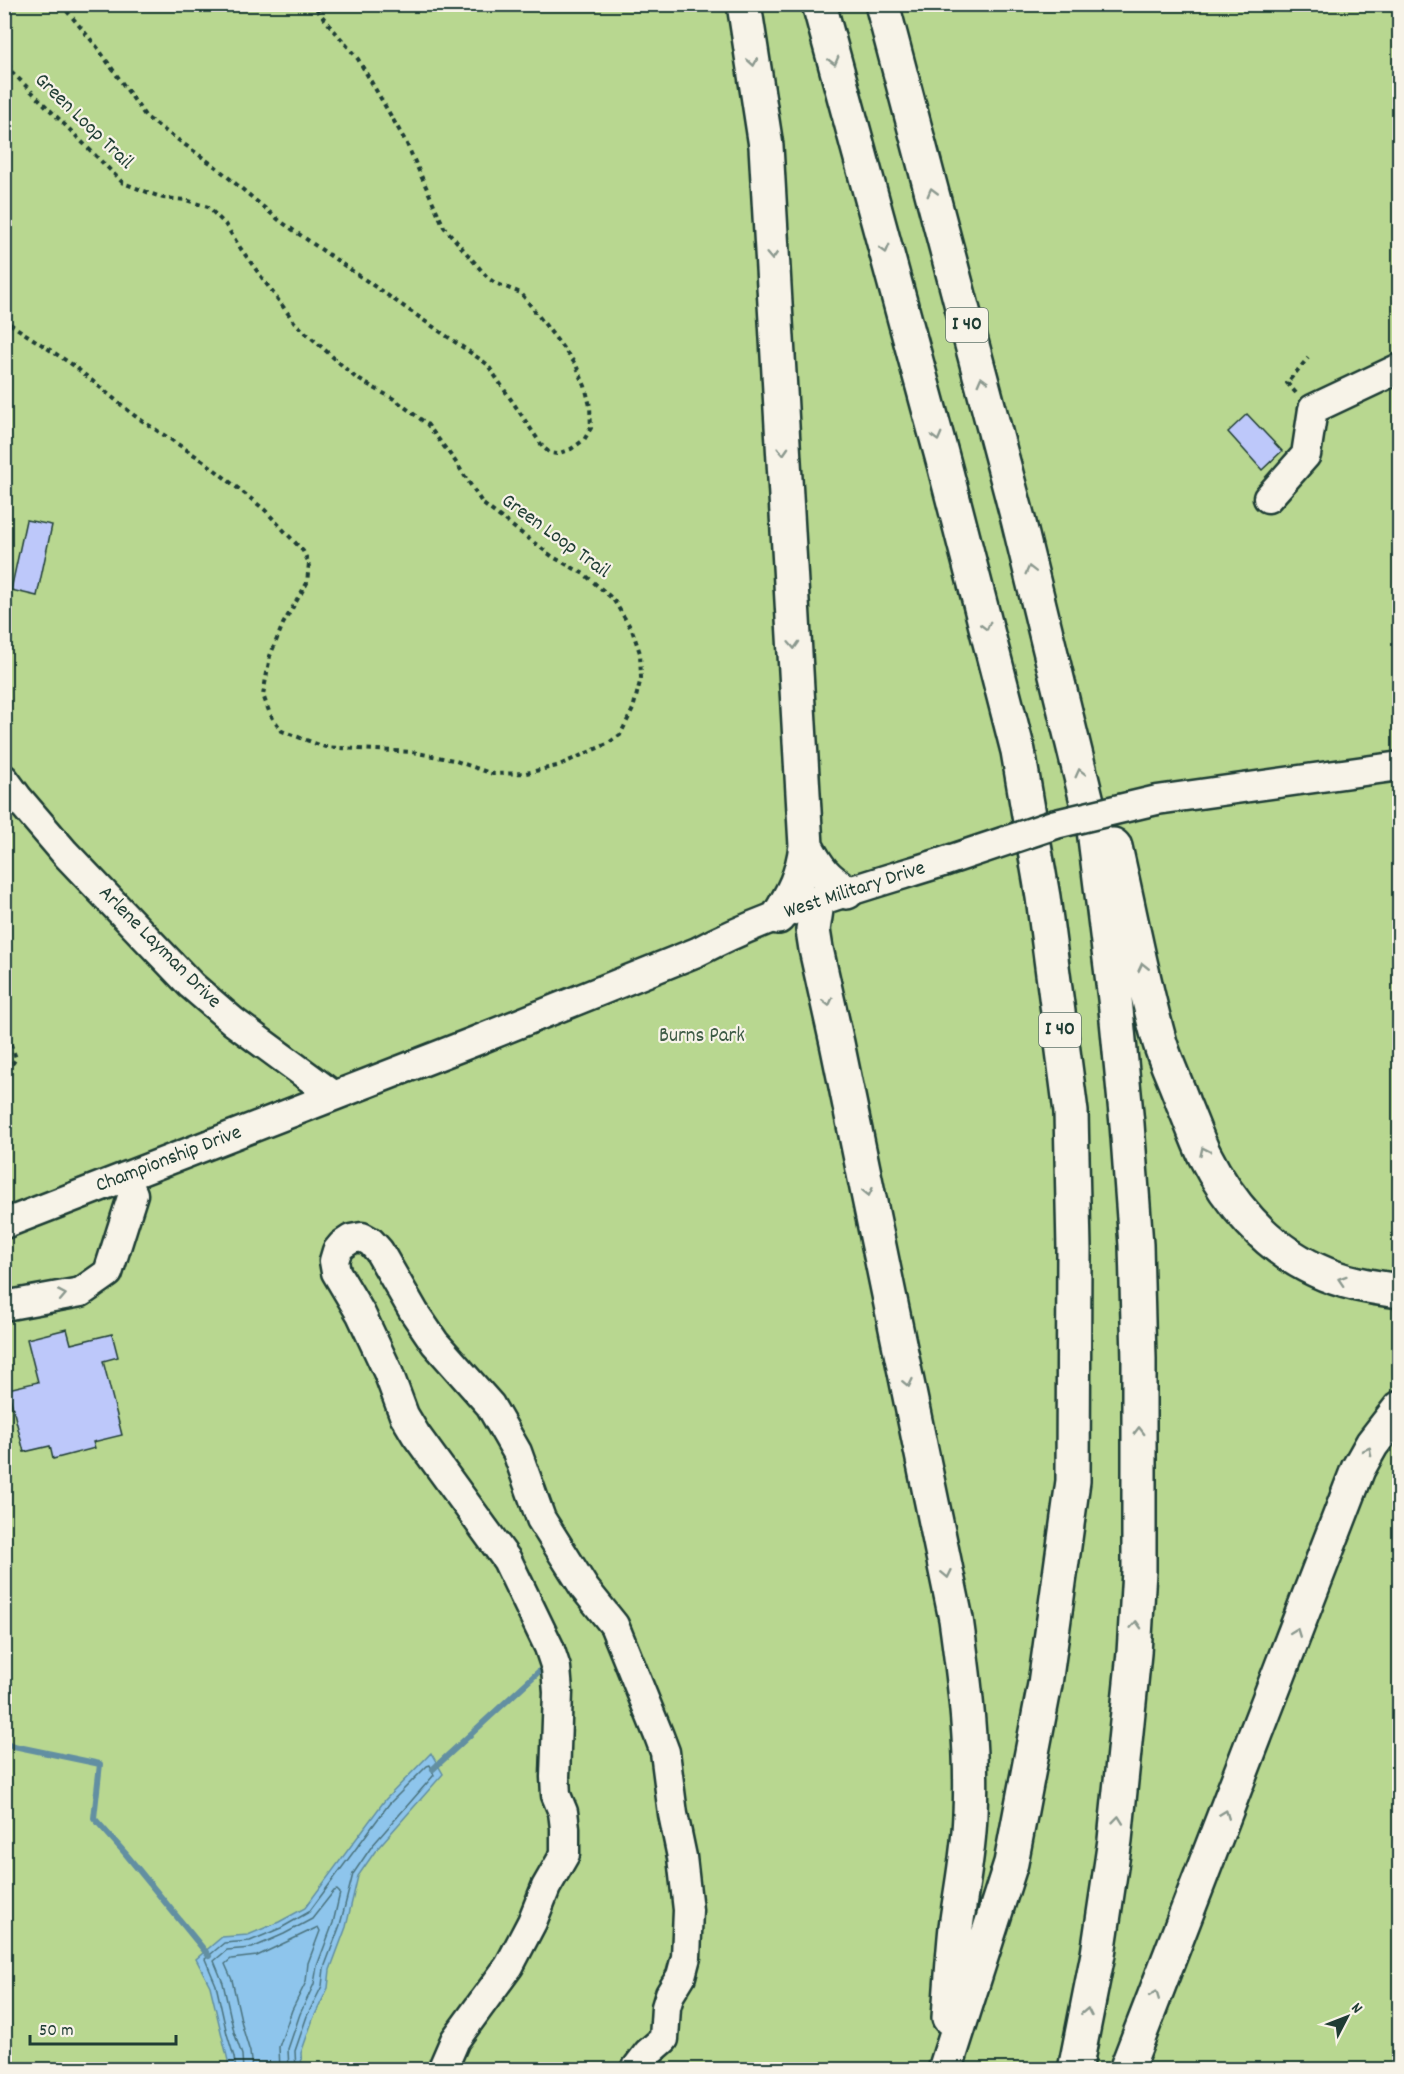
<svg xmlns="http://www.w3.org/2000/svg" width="1404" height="2074" font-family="Dekko,sans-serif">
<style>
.green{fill:#b8d790;stroke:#6c8a62;stroke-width:1.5}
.water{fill:#8ec5ec;stroke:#628fa2;stroke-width:1.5}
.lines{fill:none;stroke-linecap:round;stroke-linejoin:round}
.shore{stroke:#4b737e;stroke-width:1.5}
.stream{stroke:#628fa2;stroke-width:6}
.building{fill:#bdc8fa;stroke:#1f3d34;stroke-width:1.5}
.minor-casing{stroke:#1f3d34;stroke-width:33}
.highway-casing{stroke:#1f3d34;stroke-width:38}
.path{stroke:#1f3d34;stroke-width:4;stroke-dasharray:4.5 4.5;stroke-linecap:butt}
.minor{stroke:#f7f3e8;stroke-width:28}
.highway{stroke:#f7f3e8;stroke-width:33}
.minor-bridge-casing{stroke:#1f3d34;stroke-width:33;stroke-linecap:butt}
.minor-bridge{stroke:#f7f3e8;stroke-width:28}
.oneway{stroke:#8b988e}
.labels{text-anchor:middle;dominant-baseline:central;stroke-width:4.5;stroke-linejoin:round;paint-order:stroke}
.shield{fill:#f7f3e8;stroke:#60746a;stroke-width:1.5}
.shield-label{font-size:20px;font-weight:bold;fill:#1f3d34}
.street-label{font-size:21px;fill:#1f3d34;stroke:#f7f3e8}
.park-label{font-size:21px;fill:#3e5c46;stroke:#f7f3e8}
</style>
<rect width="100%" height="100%" fill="#e6e6ed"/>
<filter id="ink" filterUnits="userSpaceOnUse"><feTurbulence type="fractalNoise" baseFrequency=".0167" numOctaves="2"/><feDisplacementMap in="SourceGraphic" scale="12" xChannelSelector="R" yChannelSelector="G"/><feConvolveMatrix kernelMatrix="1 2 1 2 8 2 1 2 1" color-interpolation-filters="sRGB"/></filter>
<g filter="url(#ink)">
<path class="green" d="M5 5H1399V2069L5 2070Z"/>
<path class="water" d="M431 1753 443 1774 376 1850 358 1876 346 1927 330 1970 328 1988 313 2019 301 2053 302 2069H230L210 1986 196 1959 222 1937 248 1935 279 1922 305 1908 385 1800Z"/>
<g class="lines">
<path class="shore" d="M236 2070 234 2057 227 2034 216 1985 205 1959 224 1943 250 1941 281 1928 309 1912 389 1804 427 1766 430 1765 434 1775 372 1846 353 1874 340 1925 324 1968 322 1986 307 2016 295 2051 296 2070
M243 2070 242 2055 234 2032 223 1983 214 1961 227 1950 252 1948 284 1934 312 1919 334 1891 337 1890 340 1893 333 1923 317 1966 314 1984 300 2014 288 2049 289 2070
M252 2070 250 2052 243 2029 232 1980 225 1964 231 1959 257 1956 318 1927 320 1931 308 1963 306 1982 292 2010 279 2047 280 2070"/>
<path class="stream" d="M4 1744 100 1764 94 1818 125 1853 209 1956
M433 1769 547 1664"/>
</g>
<path class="building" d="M1247 414 1282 451 1262 470 1228 432Z
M26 520 52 525 37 596 11 590Z
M67 1329 71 1344 112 1334 118 1357 103 1361 122 1435 93 1442 95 1448 53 1459 50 1446 24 1452 8 1389 38 1382 27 1339Z"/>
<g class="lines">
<g class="minor-casing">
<path id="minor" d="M1268 498 1306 455 1313 409 1400 368
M4 779 18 798 65 853 191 985 234 1022 333 1095
M1157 800 1400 766
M4 1224 473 1042 697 952C774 911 860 888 943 862
M4 1306 81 1292 108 1273 133 1194 125 1177
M442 2070 455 2040 509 1966 532 1922 546 1887 565 1854V1828L563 1812 556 1795 555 1777 558 1692 556 1668 549 1647 507 1560 416 1435 404 1415 388 1372 361 1314 336 1272 334 1261 337 1251 342 1245 351 1239 362 1237 371 1242 379 1251 414 1312 435 1343 490 1405 517 1452 541 1519 585 1589 614 1625 659 1736 665 1752 673 1814 682 1857 688 1910 686 1957 681 1976 670 1994 666 2007 664 2039 648 2053 635 2070"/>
</g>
<g class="highway-casing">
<path id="highway" d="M744 4 766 146 806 846C802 876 794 891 778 917
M819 4 944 464 1018 751 1043 897 1071 1112 1074 1250 1073 1481 1045 1684 1011 1863 945 2070
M882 4 1018 519 1094 830 1115 999 1127 1124 1136 1245 1139 1359V1571L1134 1653 1115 1840 1098 1954 1075 2070
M1113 845 1115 847C1130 912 1142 979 1160 1043 1166 1063 1176 1083 1183 1103 1190 1119 1196 1137 1204 1154 1228 1202 1266 1247 1316 1270 1343 1283 1370 1287 1400 1291
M806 846C818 869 825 878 847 892
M817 903 813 930 816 949 837 1043 956 1619C965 1684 973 1748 970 1814 969 1852 961 1889 956 1927 953 1957 951 1988 949 2018
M1126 2070 1358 1469 1372 1444 1400 1408"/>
</g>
<path class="path" d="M61 4 97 47 146 117 216 167 280 221 487 364 543 447 550 453 557 454 571 449 584 440 591 428 590 406 585 386 576 365 521 293 495 283 488 278 444 227 406 142 358 59 312 4
M4 46 11 71 123 183 163 198 186 200 208 207 225 224 241 249 295 323 356 378 394 399 427 424 455 461 483 504 553 557 584 574 613 599 632 630 640 653 641 678 633 709 620 735 607 744 557 766 526 773 493 774 453 760 412 752 325 747 282 731 270 714 263 695 270 656 283 624 307 583 309 563 303 551 265 510 205 462 135 416 73 365 4 320
M1296 393 1287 383 1308 358
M4 1027 16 1058 13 1063 4 1065"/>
<use href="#minor" class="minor"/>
<use href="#highway" class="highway"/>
<g class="minor-bridge-casing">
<path id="minor-bridge" d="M943 862 1056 824 1157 800"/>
</g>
<use href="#minor-bridge" class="minor-bridge"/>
</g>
<defs><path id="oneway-chevron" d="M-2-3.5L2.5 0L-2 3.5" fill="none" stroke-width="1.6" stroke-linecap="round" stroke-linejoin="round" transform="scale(1.5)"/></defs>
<g class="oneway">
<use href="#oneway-chevron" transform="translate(834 61) rotate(75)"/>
<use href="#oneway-chevron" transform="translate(753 62) rotate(81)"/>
<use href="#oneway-chevron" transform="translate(932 192) rotate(-105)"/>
<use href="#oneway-chevron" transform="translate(885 249) rotate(75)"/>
<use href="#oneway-chevron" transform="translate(772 256) rotate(87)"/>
<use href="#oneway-chevron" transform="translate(982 381) rotate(-105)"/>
<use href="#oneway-chevron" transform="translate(937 437) rotate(75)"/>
<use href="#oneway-chevron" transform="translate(783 451) rotate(87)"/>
<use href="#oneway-chevron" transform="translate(1030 570) rotate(-104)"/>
<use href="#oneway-chevron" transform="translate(986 626) rotate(75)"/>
<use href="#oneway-chevron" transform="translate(794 645) rotate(87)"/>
<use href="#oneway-chevron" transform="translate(1080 773) rotate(-104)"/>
<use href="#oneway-chevron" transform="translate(1143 967) rotate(-103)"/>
<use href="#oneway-chevron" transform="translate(828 1002) rotate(77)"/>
<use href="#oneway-chevron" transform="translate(1204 1151) rotate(-115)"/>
<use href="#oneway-chevron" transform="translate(868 1192) rotate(78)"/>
<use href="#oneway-chevron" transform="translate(1342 1280) rotate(-162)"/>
<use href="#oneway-chevron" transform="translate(62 1295) rotate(-11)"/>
<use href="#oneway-chevron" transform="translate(908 1383) rotate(78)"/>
<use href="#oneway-chevron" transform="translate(1139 1431) rotate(-90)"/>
<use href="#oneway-chevron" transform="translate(1368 1451) rotate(-61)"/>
<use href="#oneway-chevron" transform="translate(947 1574) rotate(78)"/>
<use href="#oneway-chevron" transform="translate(1136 1625) rotate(-87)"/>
<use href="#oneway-chevron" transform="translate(1296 1632) rotate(-69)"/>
<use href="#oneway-chevron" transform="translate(1225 1814) rotate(-69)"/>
<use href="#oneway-chevron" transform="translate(1118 1820) rotate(-84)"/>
<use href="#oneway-chevron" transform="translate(1155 1995) rotate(-69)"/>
<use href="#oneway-chevron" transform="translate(1087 2012) rotate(-79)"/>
</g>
</g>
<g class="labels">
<g class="shield">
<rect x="946" y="308" width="42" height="34" rx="4.5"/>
<rect x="1039" y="1013" width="42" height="34" rx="4.5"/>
</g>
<g class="shield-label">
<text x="967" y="325">I 40</text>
<text x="1060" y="1030">I 40</text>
</g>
<g class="street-label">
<text transform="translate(83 122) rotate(44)">Green Loop Trail</text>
<text transform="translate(555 537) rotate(36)">Green Loop Trail</text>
<text transform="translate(855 891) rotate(-18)">West Military Drive</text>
<text transform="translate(159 948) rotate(45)">Arlene Layman Drive</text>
<text transform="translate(169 1160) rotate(-21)">Championship Drive</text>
</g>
<g class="park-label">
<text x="702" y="1037">Burns Park</text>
</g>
</g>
<rect width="1404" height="2074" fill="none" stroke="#f7f3e8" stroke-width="24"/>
<rect x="12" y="12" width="1380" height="2050" fill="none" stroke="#1f3d34" stroke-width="2" filter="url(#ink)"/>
<g transform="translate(1347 2017) rotate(48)" stroke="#f7f3e8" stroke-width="4.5" paint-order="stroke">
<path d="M0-4.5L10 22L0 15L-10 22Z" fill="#1f3d34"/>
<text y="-9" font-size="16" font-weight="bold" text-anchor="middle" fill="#1f3d34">N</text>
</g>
<path d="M30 2035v9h146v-9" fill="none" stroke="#1f3d34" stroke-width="3"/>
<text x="39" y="2035" font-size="18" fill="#1f3d34" stroke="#f7f3e8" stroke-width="4.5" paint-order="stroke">50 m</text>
</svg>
